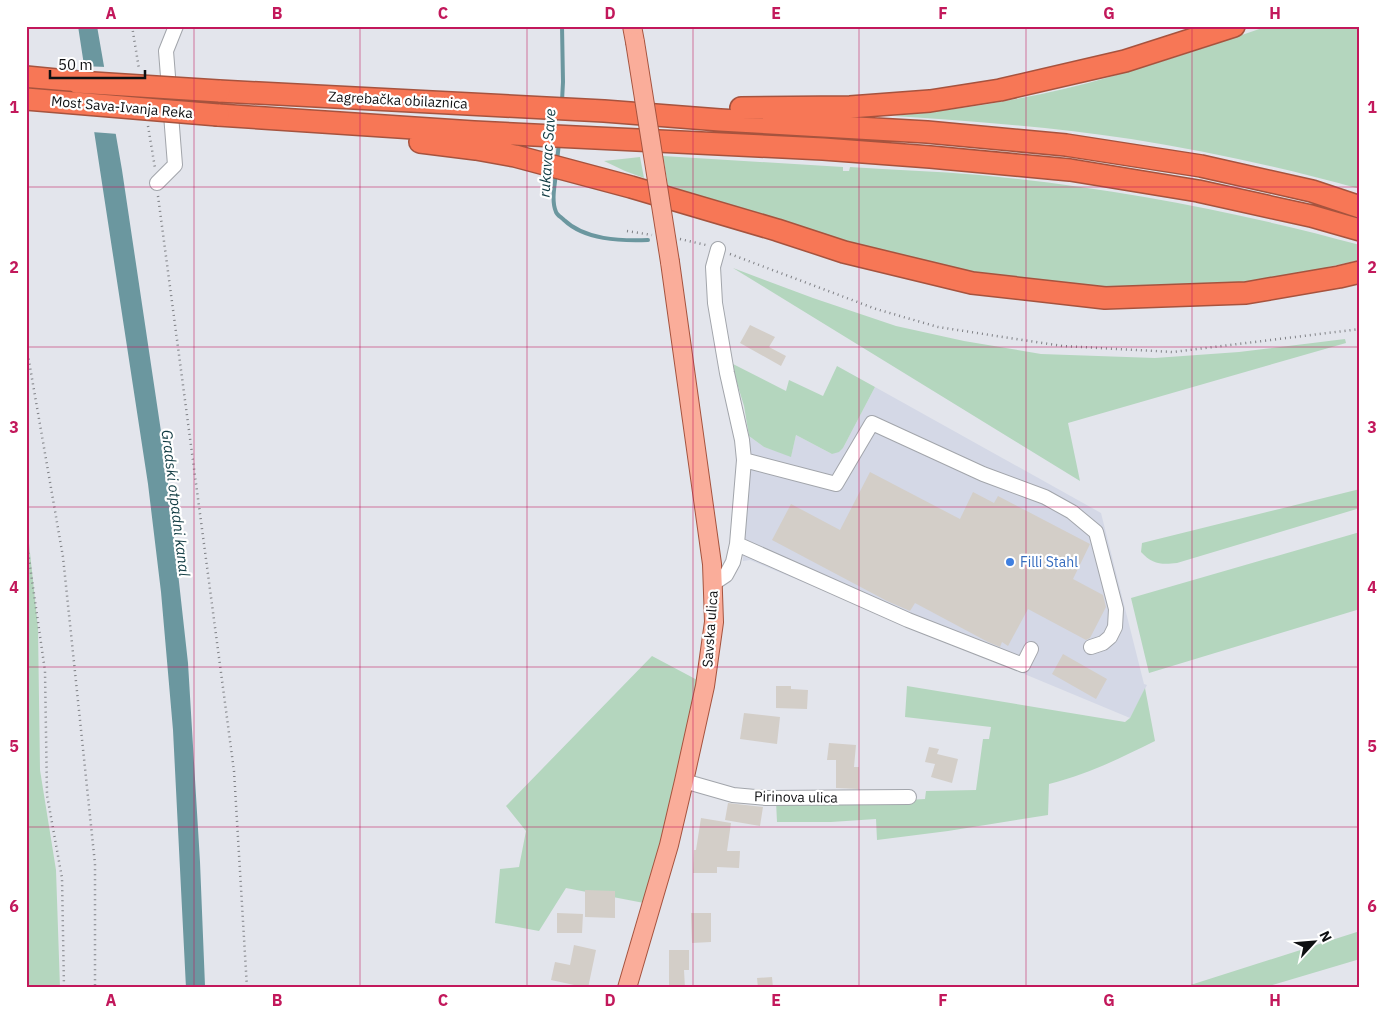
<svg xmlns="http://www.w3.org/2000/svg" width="1386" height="1014" font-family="'IBM Plex Sans',sans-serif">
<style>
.built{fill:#d4d8e6}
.green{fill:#b4d6be}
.water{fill:#6b979f}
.pier{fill:#e3e5ec}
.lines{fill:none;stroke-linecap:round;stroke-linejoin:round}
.stream{stroke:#6b979f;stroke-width:4}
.building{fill:#d3cec8}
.minor-casing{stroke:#a2a5ab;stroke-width:16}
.major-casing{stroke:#a6533e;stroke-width:20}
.highway-casing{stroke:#a6533e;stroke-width:24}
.path{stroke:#7f8085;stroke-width:2.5;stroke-dasharray:1 4;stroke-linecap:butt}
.minor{stroke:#fff;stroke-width:14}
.major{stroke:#faad9a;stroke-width:18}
.highway{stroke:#f77756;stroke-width:21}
.major-bridge-casing{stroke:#a6533e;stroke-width:20;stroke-linecap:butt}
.highway-bridge-casing{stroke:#a6533e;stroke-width:24;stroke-linecap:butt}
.major-bridge{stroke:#faad9a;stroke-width:18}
.highway-bridge{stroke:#f77756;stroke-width:21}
.grid{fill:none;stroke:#c2185b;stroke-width:1;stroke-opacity:0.55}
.shop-dot{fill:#3f7fe0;stroke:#fff;stroke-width:2}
.labels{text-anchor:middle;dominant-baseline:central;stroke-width:4.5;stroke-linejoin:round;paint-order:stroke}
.street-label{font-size:14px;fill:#0f1012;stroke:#fff}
.shop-label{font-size:14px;fill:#366cbe;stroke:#fff;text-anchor:start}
.water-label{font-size:15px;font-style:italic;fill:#103b42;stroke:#fff}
.neatline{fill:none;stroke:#c2185b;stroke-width:2}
.grid-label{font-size:16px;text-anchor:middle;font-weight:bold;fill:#c2185b}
</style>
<rect width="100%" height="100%" fill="#e3e5ec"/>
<path class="built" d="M875 387 1101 513 1144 684 1147 685 1130 718 750 560 743 561V517L750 457 749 436 764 447 791 456 796 435 832 454 843 448Z"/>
<path class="green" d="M1268 26H1360V189C1284 168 1208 151 1131 139 1052 127 973 121 893 116 967 109 1042 97 1113 76 1165 61 1217 44 1268 26Z
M663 156 843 167V171H849L850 167C893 170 936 171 979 175 1107 187 1235 211 1360 245V260L1328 267V270L1235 284 1115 288 1057 285 991 278 877 252 668 186Z
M640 157 644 178 625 171 604 161Z
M733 268 813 298 896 326 964 341 1041 354 1155 358 1239 352 1345 339 1346 343 1068 423 1080 481Z
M731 363 786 391 789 380 823 396 837 366 875 387 843 448 839 452 832 454 796 435 791 457 764 447 749 436 744 406Z
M1360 489V508L1177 563C1161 565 1152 564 1141 552L1142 543Z
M26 515 38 628 40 770 56 870 60 988H26Z
M1360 532V609L1149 673 1131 598Z
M652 656 701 682 677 784 644 903 566 888 539 931 495 923 500 869 519 867 526 831 506 806Z
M907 686 1125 722 1130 718 1145 688 1155 741C1118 759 1089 774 1049 784L1048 815 948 831 877 840 876 819 831 822H777L776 801 873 802 925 799 926 791 976 790 983 739H989L991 727 905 717Z
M1360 931V959L1262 988H1181Z"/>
<path class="water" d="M78 26H97L122 170 166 465 188 663 200 862 205 986H211V988H186L173 730 161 592 148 484Z"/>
<path class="pier" d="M81 66 107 67 118 134 92 132Z"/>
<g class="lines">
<path class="stream" d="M562 26 563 82 562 101
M557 161 559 143
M556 173C555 185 551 200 556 212 557 215 561 217 564 220 585 240 620 241 648 240"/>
</g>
<path class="building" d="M750 325 775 337 769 347 786 356 781 366 740 343Z
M870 472 960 519 973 492 994 503 998 496 1090 544 1073 579 1103 595 1106 607 1090 638 1086 640 1028 609 1008 646 1002 642 1000 647 988 642 915 603 910 611 887 601 772 540 791 504 840 530Z
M1063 654 1107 679 1096 699 1052 674Z
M776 686H791V689L808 690 807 709 776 708Z
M744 713 780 717 777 744 740 739Z
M829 743 856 745 854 767H859V789L836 788V760H827Z
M929 747 939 749 937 754 958 759 952 783 931 777 935 764 925 762Z
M728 803 763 807 760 826 725 820Z
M701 818 731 823 727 851H740L739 868 717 867V873H693L694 850H696Z
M585 890 615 891V918L585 917Z
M557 913 583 914 582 933H557Z
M691 913H711V942L692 943Z
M574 945 596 950 588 988 551 980 555 962 570 965Z
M669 950H689V970H684L685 988H669Z
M772 977 773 988H758L757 978Z"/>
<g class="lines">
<g class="minor-casing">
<path id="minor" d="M157 183 175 165 166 51 176 26
M744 460 836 484 872 423 983 474 1045 497 1072 512 1096 532 1116 609 1115 627 1110 637 1103 643 1091 647
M737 544 908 620 1023 665 1031 649
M714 583 726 575 733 562 737 544 744 460 742 440 727 373 715 303 713 267 718 249
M684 781 733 795 766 798 909 797"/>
</g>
<g class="major-casing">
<path id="major" d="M632 26 635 42
M627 988 669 845 684 781 705 686 714 622 712 564 670 262"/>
</g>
<g class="highway-casing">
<path id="highway" d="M26 77 77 82
M219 91 604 111 720 120 927 132 1066 145 1201 166 1312 191 1360 207
M741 108 850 107 930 101 1000 90 1125 61 1234 26
M218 115 474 132 823 149 930 157 1070 170 1198 191 1311 216 1360 230
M420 142 476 149 515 156 631 187 777 230 844 252 972 283 1105 298 1246 293 1339 277 1360 272"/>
</g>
<path class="path" d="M132 26 139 69
M148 126 155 168
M158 196 234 771 247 988
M627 231 652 235
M680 239 706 245
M730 254 876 309 938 327 1062 346 1173 352 1360 329
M26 344 63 557 95 864V988
M26 538 45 671 47 795 62 878 64 988"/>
<use href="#minor" class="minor"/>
<use href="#major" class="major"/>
<use href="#highway" class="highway"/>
<g class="major-bridge-casing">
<path id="major-bridge" d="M635 42 670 262"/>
</g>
<g class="highway-bridge-casing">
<path id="highway-bridge" d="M77 82 219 91
M26 99 218 115"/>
</g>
<use href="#major-bridge" class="major-bridge"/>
<use href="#highway-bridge" class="highway-bridge"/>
</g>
<path class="grid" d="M194 26V988M360 26V988M527 26V988M693 26V988M859 26V988M1026 26V988M1192 26V988M26 187H1360M26 347H1360M26 507H1360M26 667H1360M26 827H1360"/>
<circle class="shop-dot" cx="1010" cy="562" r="5"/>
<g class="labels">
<g class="street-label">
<text transform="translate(398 100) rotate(3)">Zagrebačka obilaznica</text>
<text transform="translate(122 107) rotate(5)">Most Sava-Ivanja Reka</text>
<text transform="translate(710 629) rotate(-86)">Savska ulica</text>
<text transform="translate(796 797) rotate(1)">Pirinova ulica</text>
</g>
<g class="shop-label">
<text x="1020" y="562">Filli Stahl</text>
</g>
<g class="water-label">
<text transform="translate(547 153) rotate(-86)">rukavac Save</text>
<text transform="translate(176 503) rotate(83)">Gradski otpadni kanal</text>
</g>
</g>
<rect width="1386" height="1014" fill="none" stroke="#ffffff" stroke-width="55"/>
<g transform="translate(1314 942) rotate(64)" stroke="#ffffff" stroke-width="4" paint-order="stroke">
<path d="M0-4L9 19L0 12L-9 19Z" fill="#0f1012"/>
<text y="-8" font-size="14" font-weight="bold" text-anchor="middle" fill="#0f1012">N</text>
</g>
<path d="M50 70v8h95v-8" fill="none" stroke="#0f1012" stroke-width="2.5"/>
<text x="58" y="70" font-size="15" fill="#0f1012" stroke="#ffffff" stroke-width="4" paint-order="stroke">50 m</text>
<rect x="28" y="28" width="1330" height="958" class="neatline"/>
<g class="grid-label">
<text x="111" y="19">A</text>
<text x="277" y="19">B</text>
<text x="443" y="19">C</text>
<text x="610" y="19">D</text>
<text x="776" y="19">E</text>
<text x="943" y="19">F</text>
<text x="1109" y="19">G</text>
<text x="1275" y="19">H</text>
<text x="14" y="113">1</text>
<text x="1372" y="113">1</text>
<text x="14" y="273">2</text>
<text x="1372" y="273">2</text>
<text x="14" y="433">3</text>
<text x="1372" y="433">3</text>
<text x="14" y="593">4</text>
<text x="1372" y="593">4</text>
<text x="14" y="752">5</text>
<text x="1372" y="752">5</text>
<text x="14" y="912">6</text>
<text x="1372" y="912">6</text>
<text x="111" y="1006">A</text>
<text x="277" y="1006">B</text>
<text x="443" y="1006">C</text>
<text x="610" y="1006">D</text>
<text x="776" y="1006">E</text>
<text x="943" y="1006">F</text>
<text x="1109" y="1006">G</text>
<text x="1275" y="1006">H</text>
</g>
</svg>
